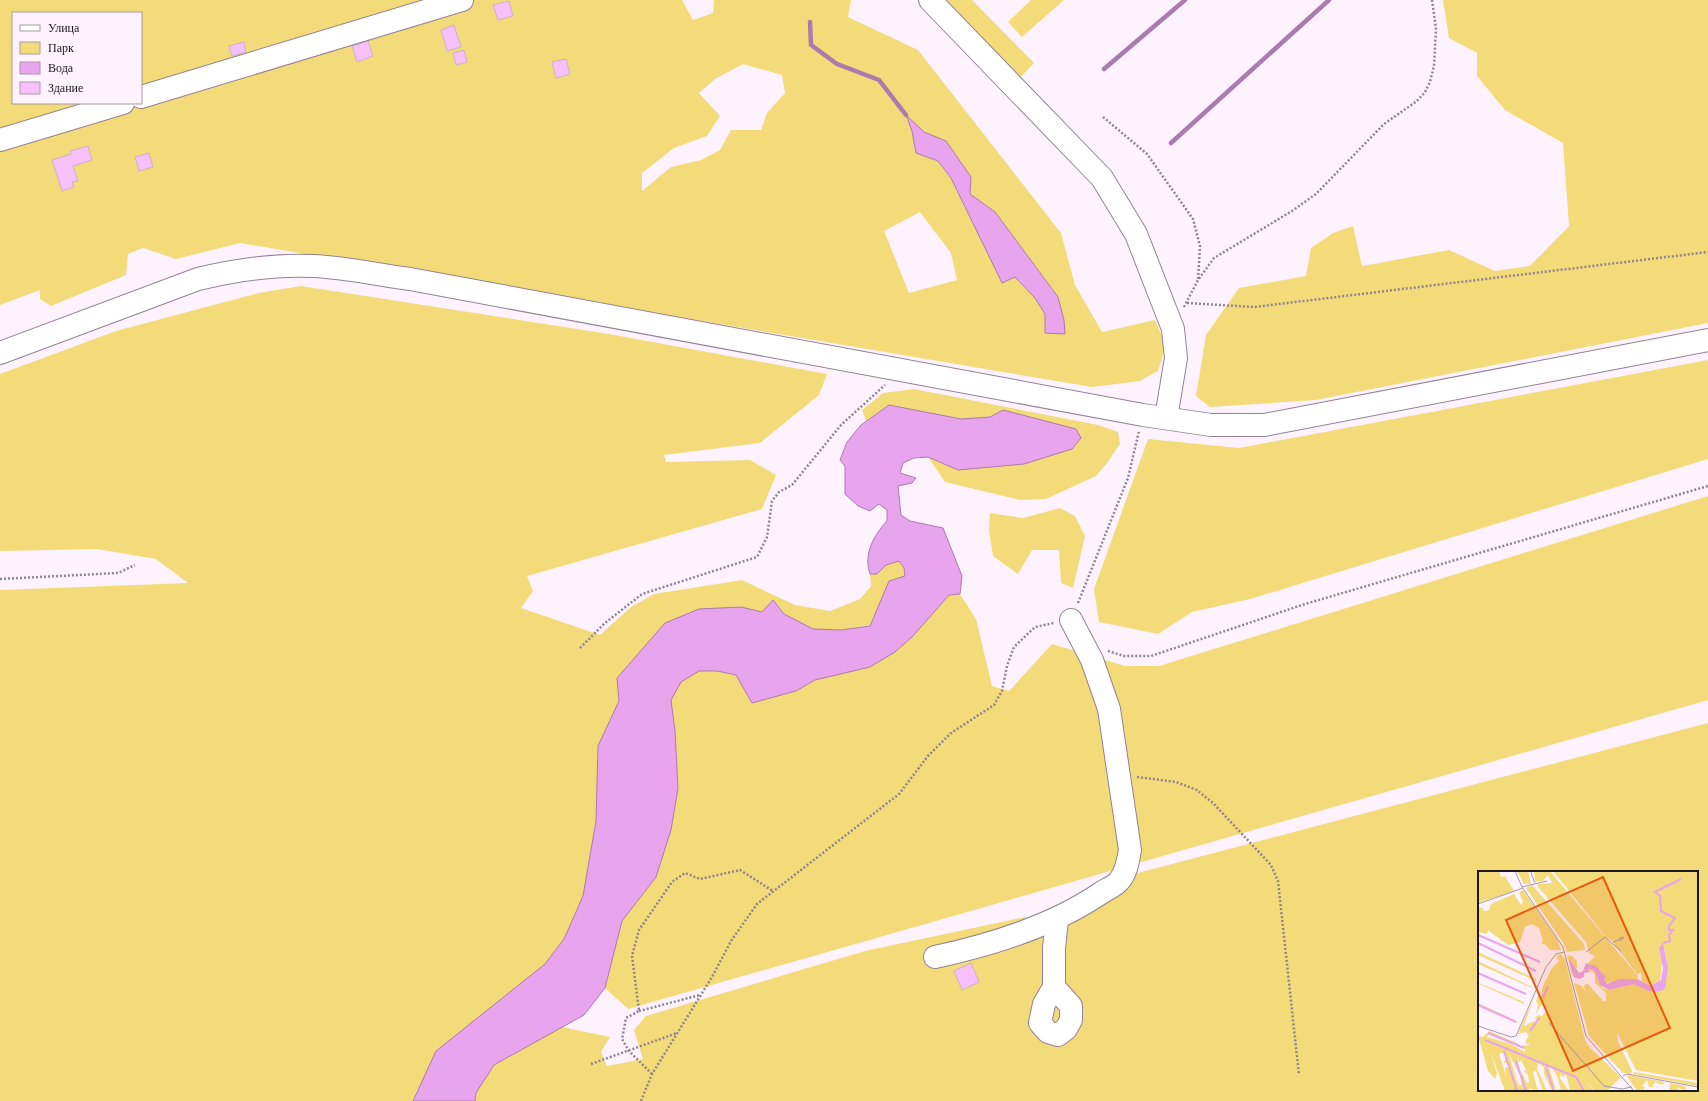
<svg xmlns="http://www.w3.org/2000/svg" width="1708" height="1101" font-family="Georgia,serif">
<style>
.green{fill:#f4db79;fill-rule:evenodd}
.water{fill:#e8a4ec;stroke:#ab7aae}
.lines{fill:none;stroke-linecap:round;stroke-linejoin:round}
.stream{stroke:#ab7aae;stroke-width:4.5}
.building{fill:#f7c0fa;stroke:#c8b5c9}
.minor-casing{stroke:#948294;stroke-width:24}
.path{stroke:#8f8590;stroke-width:2.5;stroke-dasharray:2 2;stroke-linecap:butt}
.minor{stroke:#fff;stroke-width:22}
.inset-river{fill:none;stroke:#e8a4ec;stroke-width:2}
.inset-road{fill:none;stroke:#a59aa5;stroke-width:1}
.view{fill:#e8590c;fill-opacity:0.15;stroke:#e8590c;stroke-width:2}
.inset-edge{fill:none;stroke:#1e171f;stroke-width:2}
</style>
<rect width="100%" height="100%" fill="#fff2ff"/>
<path class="green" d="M0 0H682L693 20 713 13 714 0H851L848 17 918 50 1061 233 1075 285 1102 332 1155 320 1166 345 1158 371 1140 381 1092 387 240 243 176 259 143 248 128 254 126 275 51 306 40 299V290L0 305ZM13 13H141V103H13ZM743 64 782 75 785 93 767 113 761 130H731L720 150 701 160 671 167 642 191V173L674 148 707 136 720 116 699 93 715 79ZM906 116 971 177 970 194 995 212 1058 297 1064 320 1045 333V314L1035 298 1015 277 1002 283 951 178 938 161 916 153 912 131ZM920 212 951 253 957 280 909 293 884 231Z
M940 0H972L1034 63 1017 81Z
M1031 0H1064L1022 37 1008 22Z
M1443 0H1708V323L1316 400 1210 407 1196 396 1206 335 1239 288 1306 276 1311 248 1333 233 1353 226 1362 266 1449 250 1495 271 1530 266 1569 226 1563 143 1505 110 1477 76V53L1449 38Z
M301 286 609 334 827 374 819 395 760 443 664 455 666 462 750 460 776 475 762 509 527 576 533 591 521 608 600 635 631 607 654 594 742 580 795 605 830 611 860 599 871 586 870 574H877L886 565 899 561 904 568 905 577 873 617 870 625 841 630 813 629 784 614 773 600 762 612 741 607 617 678 619 701 598 746 596 821 583 896 564 939 545 964 417 1090 413 1101H0V590L188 583 156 559 97 549 0 551V374L116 331 259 293Z
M1708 360V459L1250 599 1192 612 1158 634 1099 622 1094 589 1148 439 1239 448Z
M914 389 1098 425 1118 432 1120 444 1107 463 1096 476 1046 499 1020 500 945 482 928 457 958 470 1003 410 990 417 961 419 889 405 866 421 862 410 883 393Z
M1708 496V700L628 1009 605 988 622 921 656 877 671 830 678 788 675 731 671 700 681 682 699 671H717L736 675 752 703 796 691 815 680 870 667 895 652 913 636 949 595 960 594 976 619 992 686 1009 691 1052 644 1125 666H1159Z
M1060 508 1075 516 1085 536 1073 588 1061 583 1059 550H1032L1018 574 993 556 989 531 990 513 1023 518Z
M1708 723V1101H475L476 1093 494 1065 562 1027 610 1037 601 1052 607 1066 643 1059 634 1030 646 1016 865 951 1025 917 1035 935H1048L1067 927 1130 875ZM1479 872H1697V1090H1479Z"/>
<path class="water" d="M906 115 924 132 946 141 971 177 970 194 995 212 1058 297 1064 320 1065 334 1045 333V314L1035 298 1015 277 1002 283 951 178 938 161 916 153 912 131Z
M889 405 961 419 990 417 1003 410 1076 429 1081 438 1072 449 1024 464 958 470 928 457 914 458 903 463 900 473 916 478 912 483 898 486 901 515 910 521 943 528 962 576 960 594 949 595 913 636 895 652 870 667 815 680 796 691 752 703 736 675 717 671H699L681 682 671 700 675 731 678 788 671 830 656 877 622 921 605 988 584 1015 494 1065 476 1093 475 1101H413L436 1051 545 964 564 939 583 896 596 821 598 746 619 701 617 678 665 623 699 609 741 607 762 612 773 600 784 614 813 629 841 630 870 626 889 581 905 576 904 568 899 561 886 565 877 574H870C863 554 874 535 887 521V510L879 504 870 511 858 506 845 494V466L840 460 847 442 861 425Z"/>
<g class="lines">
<path class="stream" d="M810 22 811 45 837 64 879 80 906 115
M1104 69 1185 0
M1171 143 1329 0"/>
</g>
<path class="building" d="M509 1 513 16 498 20 493 5Z
M454 25 461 47 447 51 441 30Z
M368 41 373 56 357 62 352 46Z
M244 42 246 52 232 56 229 46Z
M464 50 467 62 456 65 453 53Z
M566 59 570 74 556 78 552 62Z
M88 146 92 160 73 166 78 181 72 182 74 187 62 191 52 160 71 154 70 151Z
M149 153 153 167 139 171 135 157Z
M971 963 979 982 962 990 954 971Z"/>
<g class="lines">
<g class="minor-casing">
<path id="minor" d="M930 0 1102 178 1136 234 1173 329 1176 358 1166 418
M141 97 462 0
M0 140 123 103
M0 353 198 279C236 270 274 264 313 266 343 267 379 275 410 279L1143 415 1211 425H1264L1708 340
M935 957C991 945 1054 925 1101 893 1107 889 1115 886 1119 881 1127 872 1128 860 1130 850L1109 709 1092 660 1071 620
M1054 987 1071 1006V1020L1066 1029 1058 1035 1048 1032 1040 1023 1044 1004 1054 987V948L1057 919"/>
</g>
<path class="path" d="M1103 117 1147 154 1193 219 1200 246 1198 280
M1187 303 1254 307 1708 252
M1184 307 1198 280 1214 258 1292 211 1316 194 1384 124 1417 101 1425 92 1430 82 1434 66 1436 29 1432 0
M0 579 118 573 135 565
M1078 603 1128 478 1139 431
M580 648 605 623 642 594 757 557 767 537 772 501 779 492 792 485 841 425 885 385
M1108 651 1124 656H1151L1305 604 1708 486
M1137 777 1176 782 1197 790 1213 803 1271 865 1278 881 1299 1075
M639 1011 700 995
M591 1064 677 1033
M652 1074 629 1051 622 1039 626 1018 639 1011 632 956 639 930 672 882 685 873 700 879 740 870 773 891
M641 1101 652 1074 712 977 731 941 757 904 899 794 928 756 951 733 994 705 1002 691 1007 666 1014 647 1035 627 1054 623"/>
<use href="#minor" class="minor"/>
</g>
<g transform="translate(1478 871)">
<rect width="220" height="220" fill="#fff2ff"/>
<path d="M0 0H21L23 6 27 5 36 20 0 32ZM39 0H50L53 13H46ZM56 0H72L160 105 159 108 127 112 125 103 110 92 117 85 111 82 108 71 60 16V13L74 12 70 4 65 10H57ZM75 0H220V210L158 199 139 161 140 170 154 200 153 203 145 202 111 165 96 112 104 115 109 123 106 116 107 113H110L125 130H128V122L117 112V103L110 98 116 99 124 117 131 119 156 113 182 120 189 89 186 78 182 110 173 115 164 110 163 102 159 103 136 73V71L128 66ZM54 14 106 73 107 79 89 81 86 73 48 17ZM45 19 79 68 83 79H72L68 74 63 73 65 69 61 57 54 53 47 56 42 71 30 74 10 59 9 63 0 61V37L4 36 6 40 11 39 13 33 36 23 43 34 45 31 41 21ZM0 81 58 108V110L0 84ZM83 83 87 88 107 169 112 177 143 206 129 220H117L106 209 116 220H92L88 203 85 206 83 203 82 207 91 220H83L79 205 74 197 71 196 78 220H74L66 203V196L60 192 59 197 69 220H65L58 200 55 201 60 220 51 217V220H27L13 182 19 203 17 208 10 200 0 165 5 166 11 160 41 173 40 175 11 163 9 166 33 173 47 181V178L42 175 52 174 47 171 51 164 48 161 40 163 57 124 46 155 56 150 62 152 57 147 60 144 64 145 70 138 63 134 58 143 60 133 58 130 60 125 64 124V117L74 97 81 90 78 85ZM23 182 28 183 26 192H29L31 197 27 196 28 205 21 183ZM31 183 42 204 44 214H41L38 208ZM40 185 41 192 43 189 48 199 46 200 50 204 51 212H49L40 195ZM89 84 94 85 99 90V100V97L93 96 98 108 94 104ZM0 90 54 116V117L0 93ZM1 112 46 131V133L1 113ZM0 132 41 151 42 152 0 134ZM156 201 220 212V215L155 203ZM149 205 150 204 186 211 185 214 177 211 174 215 178 216H171L169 209 164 215 167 216 166 219 159 220ZM192 212 207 215 209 220 200 217 199 220H191Z" fill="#f4db79" fill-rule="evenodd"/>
<path d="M185 72 190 97 187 118 182 120H171L156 113 131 119 122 114 116 99 110 98 112 101 106 102V106L101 108 96 106 92 95 91 87 101 102 105 100 108 92 118 95 128 106 126 108 129 113 142 108H159L173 115 183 109 185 97 181 77Z" fill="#e8a4ec"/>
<path class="inset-river" d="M0 64 62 91M0 72 58 100M185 72 192 70 191 64 195 59H191V55L197 47 183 40 182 25 177 21 203 8M0 102 48 123M65 127 70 115M0 134 38 151M52 160 62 146M10 162 46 177M7 169 98 206 106 220M26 180 39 220M38 190 48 220M68 197 76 220"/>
<path class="inset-road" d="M37 0 44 16 85 76 108 165 156 220M55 0 53 2 57 12M44 16 69 10M0 33 45 17M135 71 145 68V66L141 68M108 81 127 66 143 80M71 152 126 215 144 218 154 216M0 155 33 166 38 165 68 96 78 83 86 81M145 205 149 203 220 216"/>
<path class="view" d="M125 6 192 157 95 200 28 49Z"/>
<rect width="220" height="220" class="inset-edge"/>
</g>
<rect x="12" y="12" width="130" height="92" fill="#fff2ff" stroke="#a59aa5"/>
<rect x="20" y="25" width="20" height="6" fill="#ffffff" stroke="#a59aa5"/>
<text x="48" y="32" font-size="12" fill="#1e171f">Улица</text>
<rect x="20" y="42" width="20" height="12" fill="#f4db79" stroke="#a59aa5"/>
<text x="48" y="52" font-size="12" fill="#1e171f">Парк</text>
<rect x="20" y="62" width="20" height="12" fill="#e8a4ec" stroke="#a59aa5"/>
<text x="48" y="72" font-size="12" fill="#1e171f">Вода</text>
<rect x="20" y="82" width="20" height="12" fill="#f7c0fa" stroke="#a59aa5"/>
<text x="48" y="92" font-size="12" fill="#1e171f">Здание</text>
</svg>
